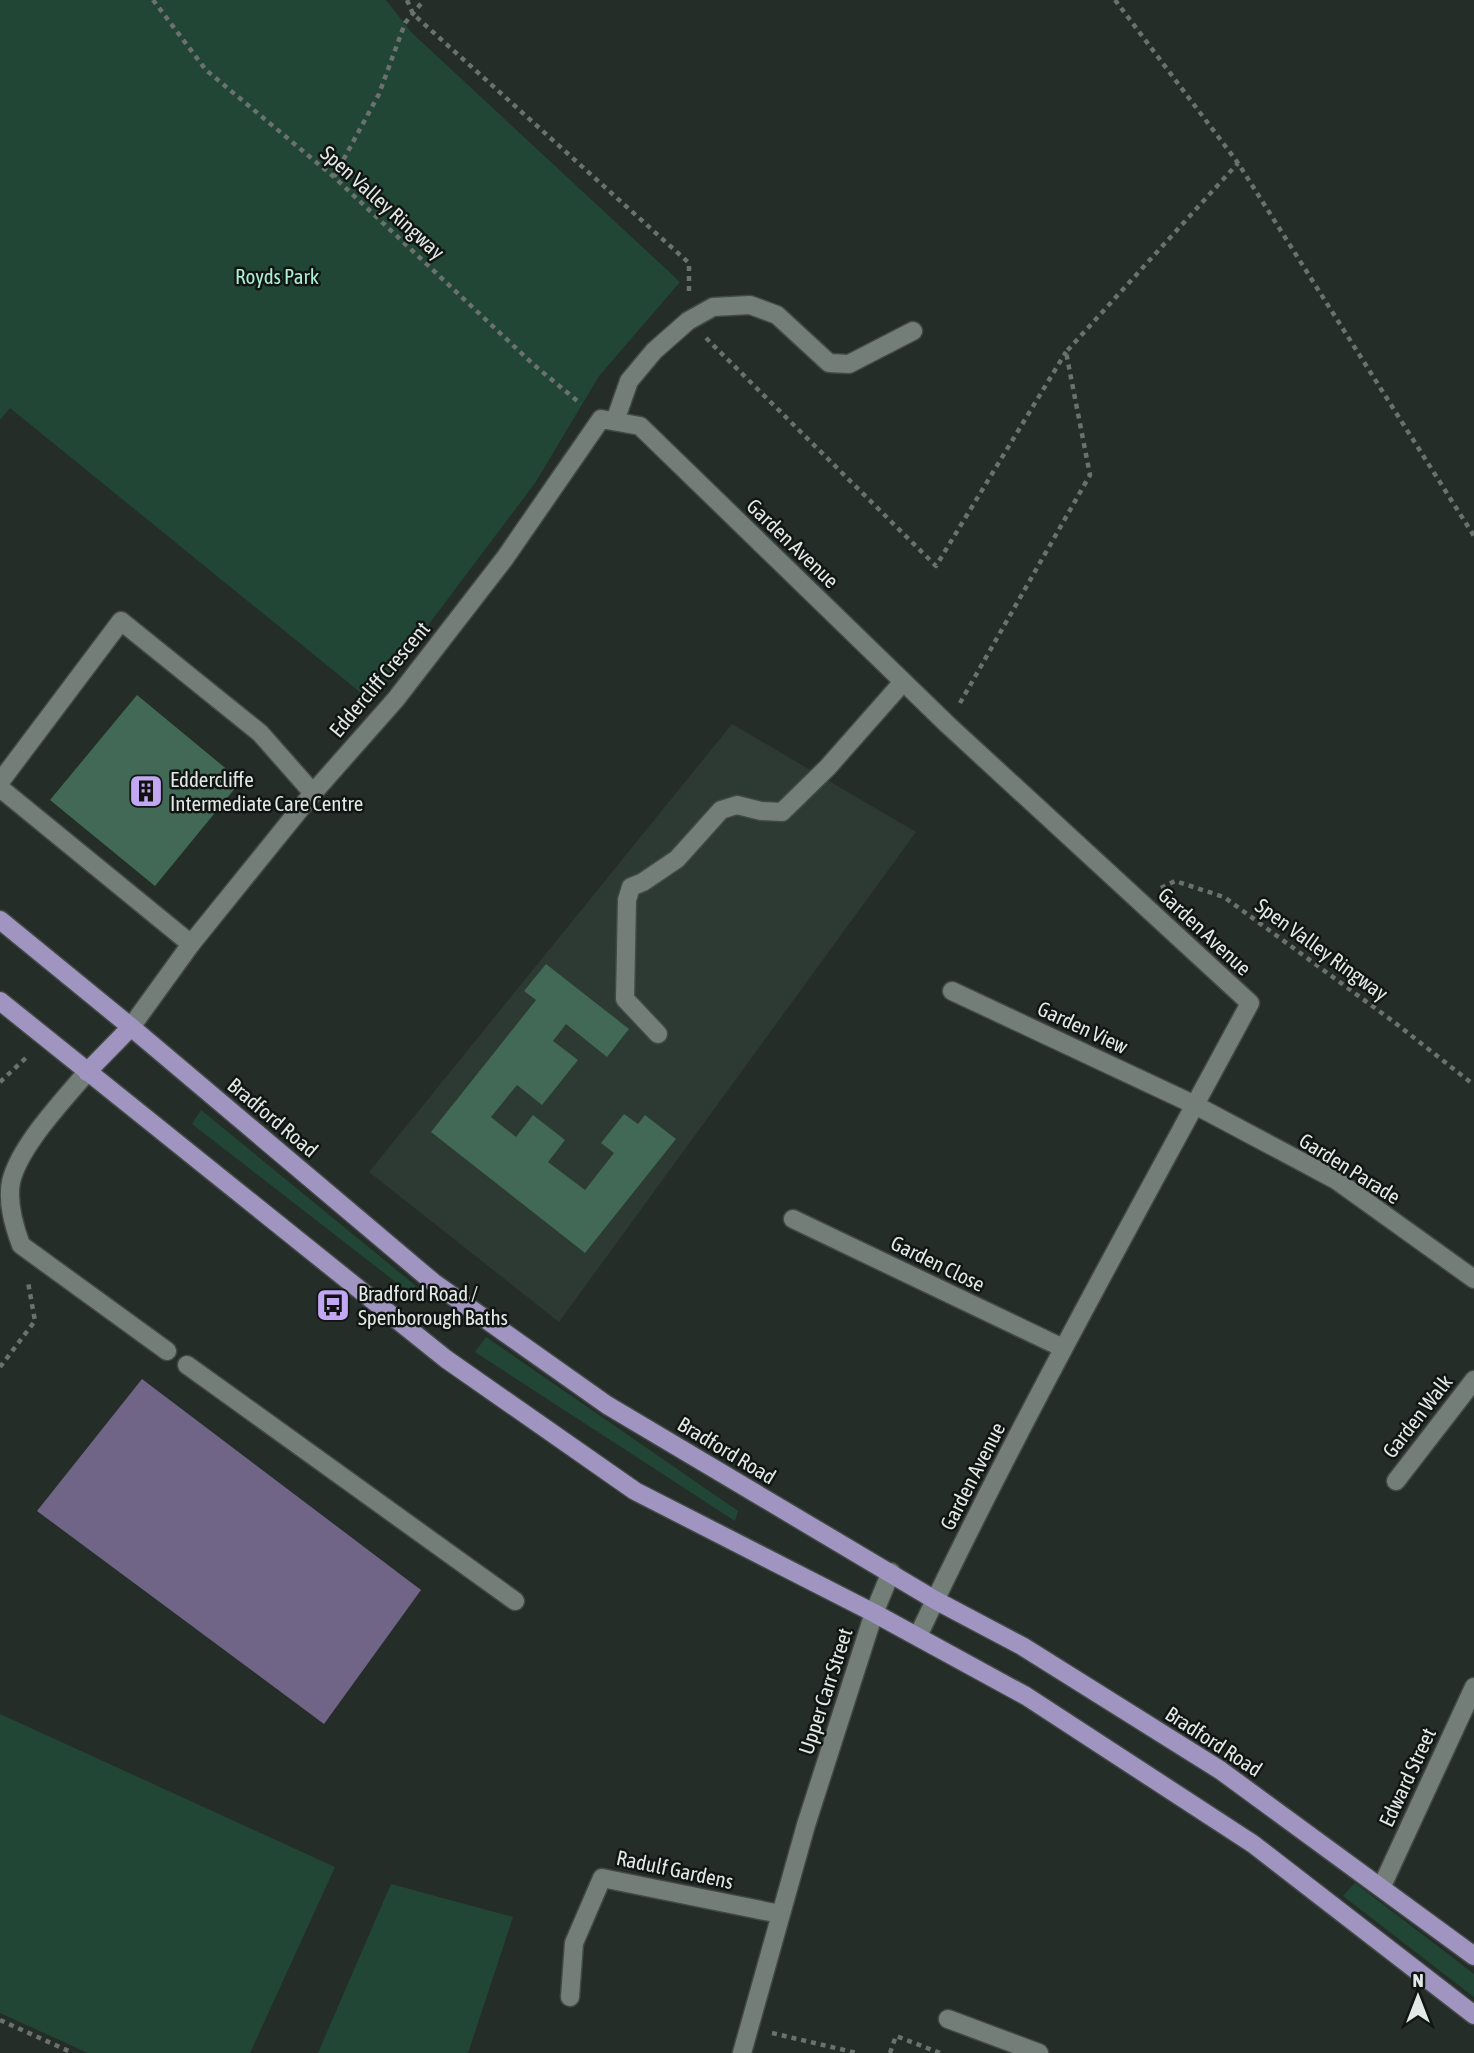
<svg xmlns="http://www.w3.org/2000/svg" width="1474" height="2053" font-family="'Asap Condensed',sans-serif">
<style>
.built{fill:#2c3a33}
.green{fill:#224636}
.water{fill:#706586}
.building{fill:#426856}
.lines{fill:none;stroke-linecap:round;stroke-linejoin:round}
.lane-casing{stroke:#414945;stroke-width:21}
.street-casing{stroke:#414945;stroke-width:21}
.primary-casing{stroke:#414945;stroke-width:21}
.path{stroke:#6a716e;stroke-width:4.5;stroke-dasharray:5 5;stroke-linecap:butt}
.lane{stroke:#747e79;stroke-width:18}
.street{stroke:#747e79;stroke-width:18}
.primary{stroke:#a094c1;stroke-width:18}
.labels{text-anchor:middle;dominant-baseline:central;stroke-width:5;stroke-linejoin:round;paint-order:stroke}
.street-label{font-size:21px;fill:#e3e9e6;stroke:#111513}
.park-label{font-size:21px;fill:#abf0cf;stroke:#111513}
.poi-label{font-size:21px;fill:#e3e9e6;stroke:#111513;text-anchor:start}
</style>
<rect width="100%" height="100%" fill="#252d29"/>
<path class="built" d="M732 724 916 832 559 1322 369 1172Z"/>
<path class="green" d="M0 0H386L412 33 680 282 599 376 535 483 371 701 10 408 0 420Z
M201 1110 416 1286 410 1293 192 1124Z
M486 1337 738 1511 735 1521 475 1352Z
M0 1714 335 1867 250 2053H88L0 2013Z
M1355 1883 1474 1974V1997L1343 1896Z
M391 1884 513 1917 468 2053H318Z"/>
<path class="water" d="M142 1379 421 1590 324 1724 37 1511Z"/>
<path class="building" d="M137 695 241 781 155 886 50 800Z
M546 964 629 1029 607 1057 566 1024 553 1041 578 1060 542 1105 517 1085 491 1117 516 1137 533 1115 565 1140 548 1162 585 1190 614 1153 601 1143 624 1114 638 1124 645 1115 676 1139 585 1253 431 1132 536 1000 524 991Z"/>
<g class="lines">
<g class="lane-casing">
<path id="lane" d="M615 421 629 381 654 351 688 321 713 307 750 305 777 315 829 363 849 364 913 331
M0 782 121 621 260 733 313 793
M0 788 191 944
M658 1034 625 999 627 900 631 887 643 882 677 859 721 810 737 805 761 811 782 812 828 767 903 682
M87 1072C64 1100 19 1146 11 1182 7 1203 14 1226 21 1245L167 1351
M187 1365 515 1601"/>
</g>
<g class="street-casing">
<path id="street" d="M952 991 1195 1105 1336 1180 1474 1279
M131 1027 191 944 313 793 396 699 505 558 601 419 640 426 948 725 1250 1003C1137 1213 1020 1421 918 1636
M793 1219 1063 1348
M1396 1481 1474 1380
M1382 1886 1474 1687
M570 1997 574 1943 602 1878 780 1914
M948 2019 1039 2053
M742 2053 806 1825 874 1613 891 1572"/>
</g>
<g class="primary-casing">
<path id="primary" d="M0 920 131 1027 433 1282 607 1405 935 1600 1022 1646 1220 1770 1474 1956
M0 1001 446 1359 635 1491 874 1613 1026 1696 1253 1844 1474 2015
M87 1072 131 1027"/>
</g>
<path class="path" d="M153 0 206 70 334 177 534 365 581 404
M407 0 413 14 689 263V292
M1115 0 1238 163 1474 536
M334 177 379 94 405 23 424 0
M706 338 936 566 1066 352
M960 703 1090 475 1066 352 1238 163
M1161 888 1175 881 1224 897 1394 1022 1474 1085
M0 1082 28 1056
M0 1367 35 1321 28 1282
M0 2020 73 2053
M772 2033 857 2053
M890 2053 896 2036 940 2053"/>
<use href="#lane" class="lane"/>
<use href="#street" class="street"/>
<use href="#primary" class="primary"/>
</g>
<defs>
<g id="building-square" transform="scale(1.75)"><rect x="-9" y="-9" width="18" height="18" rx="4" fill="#c2a8f2" stroke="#111513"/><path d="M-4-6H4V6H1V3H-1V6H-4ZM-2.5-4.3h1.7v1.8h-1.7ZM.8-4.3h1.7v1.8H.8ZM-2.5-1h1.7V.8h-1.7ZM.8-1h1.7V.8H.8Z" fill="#111"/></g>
<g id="bus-square" transform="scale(1.75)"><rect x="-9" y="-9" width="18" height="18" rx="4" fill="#c2a8f2" stroke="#111513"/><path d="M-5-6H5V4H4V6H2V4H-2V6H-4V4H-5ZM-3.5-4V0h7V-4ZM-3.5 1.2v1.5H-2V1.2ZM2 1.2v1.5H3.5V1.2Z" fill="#111"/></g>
</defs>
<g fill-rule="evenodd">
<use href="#building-square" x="146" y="791"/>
<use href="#bus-square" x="333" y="1305"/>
</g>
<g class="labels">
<g class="street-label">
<text transform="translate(383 202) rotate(42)">Spen Valley Ringway</text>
<text transform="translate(793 543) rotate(44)">Garden Avenue</text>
<text transform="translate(379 679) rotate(-50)">Eddercliff Crescent</text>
<text transform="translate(1205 931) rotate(43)">Garden Avenue</text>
<text transform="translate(1322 949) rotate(36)">Spen Valley Ringway</text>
<text transform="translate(1083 1027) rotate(25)">Garden View</text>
<text transform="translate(273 1117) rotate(40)">Bradford Road</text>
<text transform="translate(1350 1168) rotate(32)">Garden Parade</text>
<text transform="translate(938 1263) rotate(26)">Garden Close</text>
<text transform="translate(1417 1416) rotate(-52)">Garden Walk</text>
<text transform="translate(727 1450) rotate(31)">Bradford Road</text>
<text transform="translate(972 1476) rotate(-63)">Garden Avenue</text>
<text transform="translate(825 1691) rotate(-72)">Upper Carr Street</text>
<text transform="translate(1214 1741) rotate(33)">Bradford Road</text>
<text transform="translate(1407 1777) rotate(-65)">Edward Street</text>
<text transform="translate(675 1869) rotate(12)">Radulf Gardens</text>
</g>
<g class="park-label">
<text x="277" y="276">Royds Park</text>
</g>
<g class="poi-label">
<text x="170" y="779">Eddercliffe<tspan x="170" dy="24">Intermediate Care Centre</tspan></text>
<text x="358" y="1293">Bradford Road /<tspan x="358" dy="24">Spenborough Baths</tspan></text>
</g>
</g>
<g transform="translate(1418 1997)" stroke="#111513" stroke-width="5" paint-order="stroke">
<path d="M0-5L12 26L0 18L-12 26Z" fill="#e3e9e6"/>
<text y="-10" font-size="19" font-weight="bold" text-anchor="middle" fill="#e3e9e6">N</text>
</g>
</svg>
